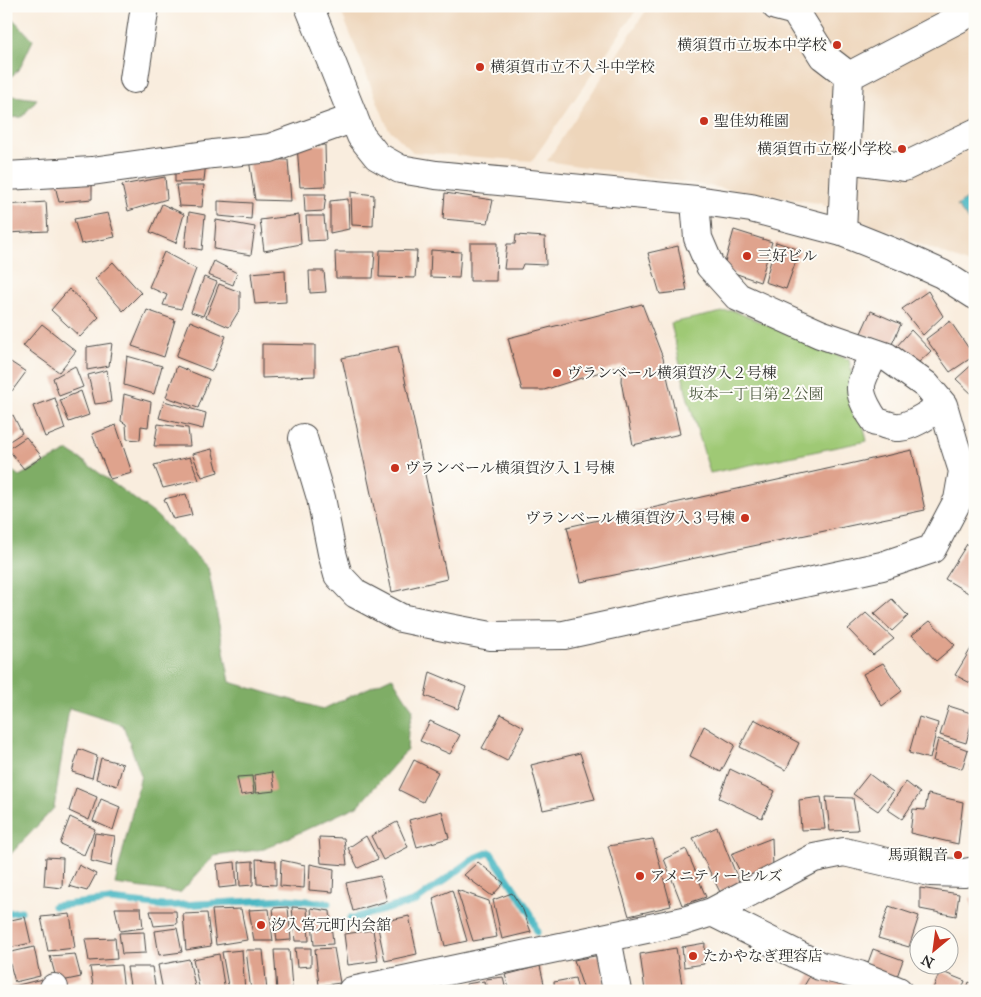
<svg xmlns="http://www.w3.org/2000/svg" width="981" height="997" font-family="'IM FELL Great Primer','Noto Serif JP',serif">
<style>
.built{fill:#eed6bb}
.green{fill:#9fc975;stroke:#657a50}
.forest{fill:#7fad66;stroke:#556c48}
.water{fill:#49b7c3;stroke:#3a7177}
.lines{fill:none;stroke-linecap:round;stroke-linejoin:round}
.stream{stroke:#49b7c3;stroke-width:7}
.building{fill:#dfa38d}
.minor-casing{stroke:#4a4846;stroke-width:30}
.minor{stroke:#fff;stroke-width:28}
.poi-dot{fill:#c8321e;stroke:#fdfcf7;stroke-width:2}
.labels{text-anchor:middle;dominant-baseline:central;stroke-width:4;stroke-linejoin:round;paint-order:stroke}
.poi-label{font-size:15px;fill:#2b2b2b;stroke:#fdfcf7;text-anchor:start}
.park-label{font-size:15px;fill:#4e5a41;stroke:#fdfcf7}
</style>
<rect width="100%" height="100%" fill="#fdfcf7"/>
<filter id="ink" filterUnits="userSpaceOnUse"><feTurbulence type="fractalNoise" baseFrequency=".02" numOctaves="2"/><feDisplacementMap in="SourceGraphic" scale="10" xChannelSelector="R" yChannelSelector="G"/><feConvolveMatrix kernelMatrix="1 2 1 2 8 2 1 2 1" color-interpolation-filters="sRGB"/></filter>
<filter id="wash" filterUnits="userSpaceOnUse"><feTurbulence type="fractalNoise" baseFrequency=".0096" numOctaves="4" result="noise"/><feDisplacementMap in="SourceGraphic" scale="20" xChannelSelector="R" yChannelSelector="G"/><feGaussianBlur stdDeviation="1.12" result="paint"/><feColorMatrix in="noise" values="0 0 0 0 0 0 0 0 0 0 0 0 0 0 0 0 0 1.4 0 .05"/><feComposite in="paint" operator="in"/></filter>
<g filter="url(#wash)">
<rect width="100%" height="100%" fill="#f9edde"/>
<path class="built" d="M339 6H639L532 161 413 152 388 128Z
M649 6H722L789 18 781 6H975V266L823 206V204L547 161Z"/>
<path class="green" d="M732 310 849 360 867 441 710 473 686 392 671 323Z"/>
<path class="forest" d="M10 16 33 40 20 68 6 82V21Z
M6 95 37 99 22 117 6 118Z
M68 451 79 458 156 515 208 568 230 682 323 709 392 677 413 710 408 731 407 750 359 805 264 849 214 856 180 893 115 884 141 775 123 725 69 708 54 808 6 859V466L19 476Z"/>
<path class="water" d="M975 193V228L957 206Z"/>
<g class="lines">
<path class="stream" d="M54 906 110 900 164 906 286 899 328 903
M6 913 21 911
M350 919 416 901 475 858 490 852 531 914 537 932"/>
</g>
<g id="blocks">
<path class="building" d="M297 144 325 145 326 186 300 187Z
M249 159 288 160 291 201 255 200Z
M206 161 204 181 175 182V164Z
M92 177V199L59 202 54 181Z
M165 177 167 199 128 211 122 185Z
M176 185H204L202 207 179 206Z
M351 192 374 195 373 226 352 225Z
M445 193 493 200 488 223 443 219Z
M304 194H326L324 211 305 212Z
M348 199 349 229 330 233V201Z
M218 201 252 203 251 219 218 216Z
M46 202 48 231 6 233V205Z
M162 204 184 214 176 243 150 232Z
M189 212 205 215 202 250 185 247Z
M108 213 115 237 81 244 74 219Z
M299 215 301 244 264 251 260 220Z
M306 216H324L326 240 308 241Z
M216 220 255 227 251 255 214 249Z
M734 230 772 242 760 282 723 269Z
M516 235 545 237 546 265 523 264 521 269H504L507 244H515Z
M776 242 800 250 786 289 765 282Z
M470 243H497L496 281H470Z
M678 246 687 291 660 294 648 253Z
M380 250 417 251 415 278 379 277Z
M431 250 461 252 459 278 430 277Z
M164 252 196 269 181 309 163 305 167 295 149 287Z
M335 252H375L373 278H336Z
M214 261 237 273 233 285 208 275Z
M113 262 141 293 123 311 95 279Z
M285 270 286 302 255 304 251 273Z
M309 271H324L326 292 310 293Z
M204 277 217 282 203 316 191 312Z
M219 284 240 292V309L229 327 206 317Z
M69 289 99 317 80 337 51 310Z
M928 291 943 316 923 335 902 309Z
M642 304 663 358 680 434 633 445 621 381 622 365 544 390H522L508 338Z
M147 310 175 320 164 357 132 346Z
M871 311 901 324 892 344 861 333Z
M190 321 226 336 212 371 176 357Z
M950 321 974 356 950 372 926 339Z
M42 324 76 351 59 372 23 346Z
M911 330 931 351 917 364 897 346Z
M112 343 109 366 87 370V347Z
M262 344 315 345V376L262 378Z
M398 346 447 579 392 592 342 358Z
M127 356 162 366 154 394 124 385Z
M6 359 26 372 12 391 6 386Z
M975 362V397L956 379Z
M75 366 83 387 59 396 53 378Z
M177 366 209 379 198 408 166 397Z
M107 370 111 402 95 404 88 375Z
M81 391 89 415 69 422 60 400Z
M124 394 151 402 148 427 141 426 140 440 127 439 126 424 121 421Z
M55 398 65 429 45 437 33 406Z
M164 401 206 413 203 429 159 418Z
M13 415 22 433 8 442 6 440V419Z
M158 424 188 428 190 446H154Z
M116 425 132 473 110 479 92 434Z
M26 437 42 457 24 469 8 449Z
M212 449 218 472 202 477 192 454Z
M912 450 925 510 581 582 567 527Z
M190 457 199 480 163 488 154 465Z
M186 494 192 515 173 519 164 499Z
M975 525V540L968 537Z
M967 544 975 548V585L970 594 945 579Z
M892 599 908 616 892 631 874 614Z
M866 613 894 639 873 655 848 629Z
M930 621 955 645 936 661 912 635Z
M972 647 975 649V683L974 685 955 675Z
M883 663 902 691 882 706 863 674Z
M430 672 466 687 458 709 425 696Z
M949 706 974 714 966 743 940 735Z
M501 714 524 727 507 761 482 748Z
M919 717 938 723 930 759 909 753Z
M754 719 799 743 786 770 740 747Z
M430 721 460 735 450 754 420 741Z
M704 726 735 745 721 772 690 756Z
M938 739 968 750 962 769 933 761Z
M79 749 97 756 92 778 72 772Z
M974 751H975V771L970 769Z
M580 753 595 799 543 810 531 765Z
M101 758 123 764 117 786 96 779Z
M414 760 438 772 423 802 399 790Z
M730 769 775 791 762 818 719 798Z
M272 772 275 791 256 793 254 775Z
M869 774 893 792 878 811 853 794Z
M252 776 254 793 241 795 237 777Z
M906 782 920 793 902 819 887 809Z
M76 788 97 797 89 820 69 811Z
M928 794 963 802 958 844 910 833 913 809 925 810Z
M821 797 825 829 801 830 799 800Z
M826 797 853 798 858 830 830 831Z
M101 799 120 807 113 830 93 821Z
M442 811 449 838 417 847 409 820Z
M70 817 95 829 84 855 60 844Z
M397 822 408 847 383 860 371 836Z
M717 827 740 884 720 892 693 838Z
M95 833 115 836 111 866 91 861Z
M366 836 378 859 358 868 348 848Z
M319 837 344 838 347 865 321 863Z
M772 838 773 868 745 881 731 854Z
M653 839 671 906 629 916 608 846Z
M686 849 706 897 682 905 664 859Z
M46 857 63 858 62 888 44 886Z
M256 859 276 861V885L257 884Z
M281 860 305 865 304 888 280 886Z
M253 861V885L240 886 239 862Z
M235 862 237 886 219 888 217 864Z
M478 862 504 883 492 896 464 875Z
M310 864 334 869 333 892 309 890Z
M79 865 96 874 87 891 69 886Z
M380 876 387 901 353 911 346 883Z
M920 888 959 894 956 916 920 909Z
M452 890 467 941 445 946 433 898Z
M457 890 489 901 497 937 473 941Z
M512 893 523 910 531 932 502 939 493 900Z
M975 897V911H974L970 898Z
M889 906 919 916 909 947 878 938Z
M288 907 291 940 277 941 273 908Z
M292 907 307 908 309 941H295Z
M115 908H141L143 928 120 931Z
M311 908 330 911 333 944 314 945Z
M241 909 247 940 216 945 212 910Z
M269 909 273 941H254L249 910Z
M150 911H176L177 924 154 926Z
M207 913 211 946 186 950 183 914Z
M70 914 75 948 48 951 41 917Z
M409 916 417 954 385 961 377 923Z
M25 917 31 943 8 948 6 943V921Z
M177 928 182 952 159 955 155 931Z
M373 930 378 961 348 965 344 934Z
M144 932 146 953 122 954 119 933Z
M115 938 117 959 89 961 85 939Z
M705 943 704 964 684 967 682 947Z
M34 947 40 976 15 982 7 953Z
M295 948H311V966L297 967Z
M334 948 340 983 319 986 315 949Z
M676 948 683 991H645L640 954Z
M873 949 903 960 895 982 865 971Z
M242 950 245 991H229L222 952Z
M246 950H263L267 991H251Z
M274 950H289L292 988 283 991H277Z
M75 954 81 977 57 982 50 956Z
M219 954 225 991H200L193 959Z
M600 955 605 986 584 990 574 960Z
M189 959 196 991H163L158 965Z
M121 965 124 991H94L90 967Z
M540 966 545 988 539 991H510L505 975Z
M127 967H152L156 991H131Z
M814 969 845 981 842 991H801Z
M940 971 965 981 961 991H932Z
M503 977 506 991H488L486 979Z
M575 978 578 991H555L554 982Z
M42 979 46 991H6V988Z
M484 981 485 991H467L466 984Z
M969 982 975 985V991H966Z
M851 983 869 991H849Z"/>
</g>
</g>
<g filter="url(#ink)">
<use href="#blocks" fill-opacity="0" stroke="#4a4846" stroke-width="1"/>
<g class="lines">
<g class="minor-casing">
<path id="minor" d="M309 6 361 136 377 156 400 169 436 175 696 200 751 208 842 232 902 256 942 274 975 295
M776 6 795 11 823 56 849 76
M134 79 145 6
M845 159 904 167 975 133
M6 176 92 171 213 154 270 148 354 118
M842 232 849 76 975 10
M875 353C871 361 860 380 861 389 861 399 870 414 876 422 883 423 893 428 900 427 915 425 930 413 943 405
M303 438 321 498 332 553 338 575 356 594 401 618 449 628 491 636 564 635 882 566 932 549 958 500 963 471 954 443 943 405 926 385 887 357 820 334 738 297 710 266 698 238 696 214V200
M712 912 820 966 859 975 898 991
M607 938 617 991
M54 988V991
M352 991 684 921 712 912 814 858 844 852 930 872 964 873 975 871"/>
</g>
<use href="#minor" class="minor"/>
</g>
</g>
<g class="poi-dot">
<circle cx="837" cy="45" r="5"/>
<circle cx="480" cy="67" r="5"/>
<circle cx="704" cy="121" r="5"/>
<circle cx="902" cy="149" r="5"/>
<circle cx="747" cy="256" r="5"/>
<circle cx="557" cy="373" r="5"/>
<circle cx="395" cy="468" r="5"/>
<circle cx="745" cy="518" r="5"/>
<circle cx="958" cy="855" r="5"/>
<circle cx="640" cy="876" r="5"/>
<circle cx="261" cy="925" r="5"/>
<circle cx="693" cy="956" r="5"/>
</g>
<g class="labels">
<g class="poi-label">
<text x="827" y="45" text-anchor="end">横須賀市立坂本中学校</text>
<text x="490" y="67">横須賀市立不入斗中学校</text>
<text x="714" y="121">聖佳幼稚園</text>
<text x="892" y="149" text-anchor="end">横須賀市立桜小学校</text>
<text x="757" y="256">三好ビル</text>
<text x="567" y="373">ヴランベール横須賀汐入２号棟</text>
<text x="405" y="468">ヴランベール横須賀汐入１号棟</text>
<text x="735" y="518" text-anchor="end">ヴランベール横須賀汐入３号棟</text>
<text x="948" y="855" text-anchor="end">馬頭観音</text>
<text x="650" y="876">アメニティーヒルズ</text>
<text x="271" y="925">汐入宮元町内会舘</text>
<text x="703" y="956">たかやなぎ理容店</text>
</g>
<g class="park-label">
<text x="756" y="394">坂本一丁目第２公園</text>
</g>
</g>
<rect width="981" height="997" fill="none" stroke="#fdfcf7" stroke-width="25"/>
<g transform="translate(934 950) rotate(209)"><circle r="24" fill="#fdfcf7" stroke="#a9a8a5"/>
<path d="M0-4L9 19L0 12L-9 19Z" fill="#c8321e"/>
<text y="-8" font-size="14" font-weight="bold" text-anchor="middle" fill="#2b2b2b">N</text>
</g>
</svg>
